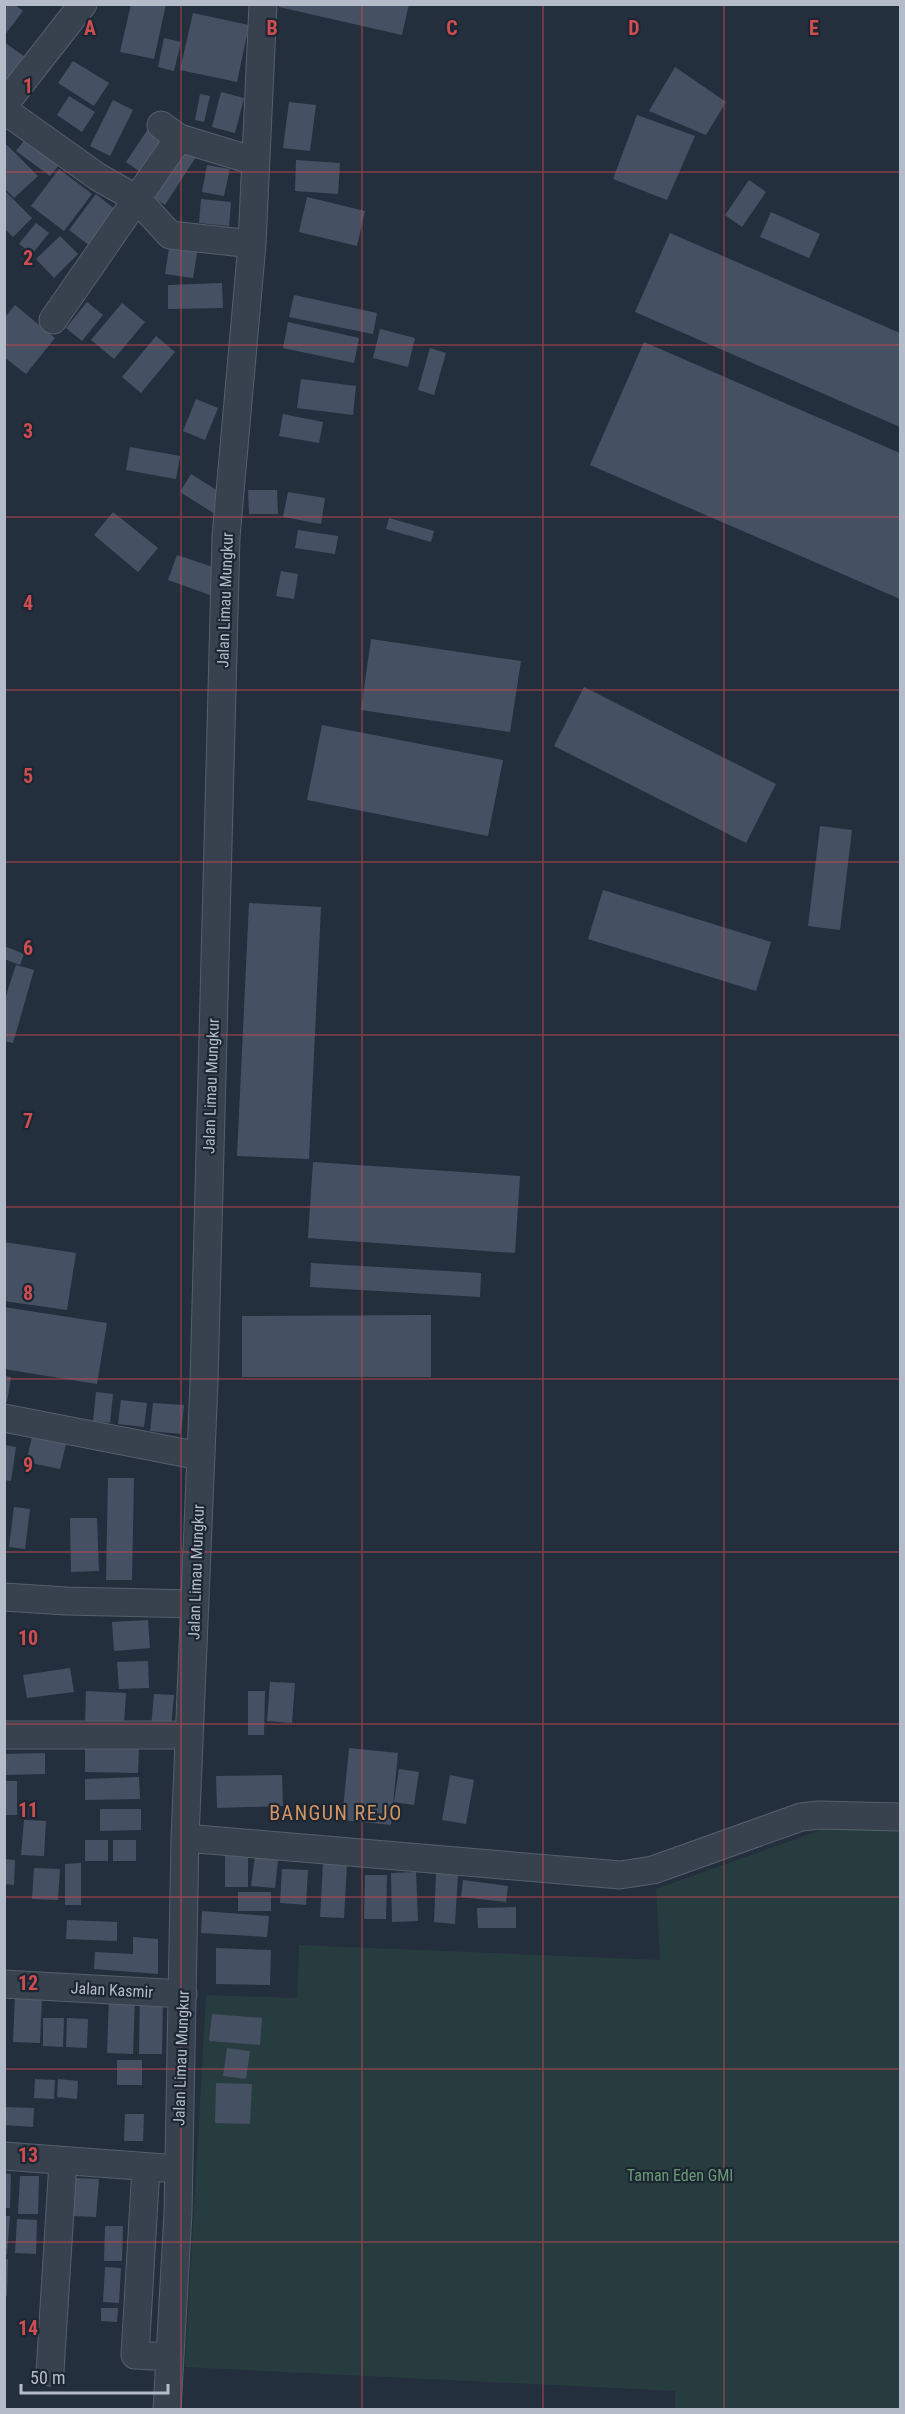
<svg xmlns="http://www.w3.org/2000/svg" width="905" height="2414" font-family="'Roboto Condensed',sans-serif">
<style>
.green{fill:#263c3f}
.building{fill:#455162}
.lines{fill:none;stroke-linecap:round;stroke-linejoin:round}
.minor-casing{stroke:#565f6c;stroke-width:29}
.minor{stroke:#38414e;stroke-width:27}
.grid{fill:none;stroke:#ce4d50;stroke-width:1.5;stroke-opacity:0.55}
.labels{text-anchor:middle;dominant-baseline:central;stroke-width:4.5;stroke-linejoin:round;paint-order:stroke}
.street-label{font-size:16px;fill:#b4bcc9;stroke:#1d2633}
.park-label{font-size:16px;fill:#6b9a76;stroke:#1d2633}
.quarter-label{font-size:20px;letter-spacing:1.5px;fill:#d59563;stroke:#1d2633}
.grid-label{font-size:20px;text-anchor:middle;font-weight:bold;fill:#ce4d50;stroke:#1d2633;stroke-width:4.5;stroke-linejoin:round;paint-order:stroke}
</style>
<rect width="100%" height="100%" fill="#242f3e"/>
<path class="green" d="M840 1823 900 1826V2409H675V2391L185 2367 206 1995 297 1998 299 1945 660 1960 656 1889Z"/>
<path class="building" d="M4 4H14L23 11 4 36Z
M131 4H166L154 59 120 52Z
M280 4H409L402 35 279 7Z
M193 13 249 25 237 82 180 70Z
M164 38 181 42 174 71 158 67Z
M4 42 25 57 7 80 4 78Z
M73 61 109 83 94 106 58 83Z
M675 67 726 102 706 135 649 111Z
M221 92 244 98 235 133 212 127Z
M200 94 210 96 204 122 195 120Z
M69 96 95 112 82 132 57 115Z
M113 100 133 110 110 156 90 146Z
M289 102 316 105 310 151 283 148Z
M637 115 695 136 667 200 613 179Z
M148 129 171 144 149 178 126 162Z
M29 134 63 160 50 176 16 151Z
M7 145 38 176 14 198 4 188V148Z
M180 146 196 157 165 205 148 194Z
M296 160 340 163 338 194 295 191Z
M207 165 230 169 224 196 202 192Z
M59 169 92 194 64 231 31 206Z
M749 180 766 192 742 227 725 215Z
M6 192 32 218 13 237 4 228Z
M96 194 117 211 90 246 69 230Z
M307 197 365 211 357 246 299 232Z
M201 199 231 202 229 226 199 223Z
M771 212 820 234 809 258 760 237Z
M36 223 49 233 32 254 19 244Z
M670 233 900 333V427L635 312Z
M60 236 78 254 54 278 36 259Z
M170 242 198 247 193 278 165 274Z
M222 283 223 308 168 309V285Z
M294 295 377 313 373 334 289 317Z
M87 302 103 315 82 341 66 328Z
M122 303 145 322 114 359 91 340Z
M15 305 55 338 26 374 4 357V318Z
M288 322 359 338 354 363 283 348Z
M380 329 415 338 408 367 373 358Z
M156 336 175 352 141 393 122 377Z
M644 342 900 453V599L590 465Z
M430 348 446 353 434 395 418 390Z
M301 379 356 386 353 415 297 408Z
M196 399 218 408 205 440 183 431Z
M283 414 323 422 319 443 279 436Z
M130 447 180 456 176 479 126 470Z
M191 474 226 496 215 514 180 492Z
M248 490H277L278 514H249Z
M288 492 325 498 321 524 283 517Z
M113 512 158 548 138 572 94 535Z
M389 518 434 531 431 542 386 529Z
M298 530 338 536 335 554 295 548Z
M177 555 219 569 210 595 168 580Z
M281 571 298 574 294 599 276 596Z
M371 639 521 661 510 732 361 710Z
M584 687 776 784 746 843 554 746Z
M322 725 503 760 488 836 307 800Z
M820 826 852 830 840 930 808 926Z
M603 890 771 942 756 991 588 939Z
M249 903 321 907 309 1159 237 1156Z
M4 946 24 954 20 965 4 959Z
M16 965 34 970 13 1043 4 1041V1002Z
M313 1162 520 1176 515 1253 308 1238Z
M4 1242 76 1253 67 1310 4 1301Z
M311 1263 481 1273 480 1297 310 1287Z
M4 1307 107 1323 97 1384 4 1369Z
M431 1315V1377H242V1316Z
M4 1376 11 1377 7 1402H4Z
M96 1392 113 1394 110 1423 93 1421Z
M121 1400 147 1403 144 1427 118 1424Z
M153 1403 184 1405 181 1434 150 1431Z
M33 1433 67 1440 60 1469 26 1462Z
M4 1445 16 1447 11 1481 4 1480Z
M108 1478H134L132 1580H106Z
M14 1507 30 1509 25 1549 9 1547Z
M70 1518H97L99 1571 71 1572Z
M148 1620 150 1648 114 1651 112 1622Z
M148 1661 149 1688 119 1689 117 1662Z
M70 1668 74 1692 27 1698 23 1675Z
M270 1682 295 1683 292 1723 267 1721Z
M86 1691 126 1693 124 1724 85 1723Z
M248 1691H265L264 1735H248Z
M154 1694 174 1695 171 1728 151 1727Z
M85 1745 139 1747 138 1773 85 1772Z
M349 1748 398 1753 391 1825 342 1820Z
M45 1753V1774L5 1775V1754Z
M399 1769 419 1772 414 1805 394 1802Z
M282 1775 283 1806 217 1808 216 1776Z
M450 1775 474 1780 466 1824 442 1820Z
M139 1777 140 1799 85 1800V1779Z
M4 1781H17V1815H4Z
M100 1809H141V1830L100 1831Z
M24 1820 46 1821 44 1856 21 1855Z
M85 1840H108V1861H85Z
M113 1840H136V1861H113Z
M256 1848 279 1850 275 1888 251 1886Z
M225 1852H248V1887H225Z
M4 1859 15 1860 14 1885 4 1884Z
M81 1863V1905H65V1864Z
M323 1863 347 1864 344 1918 320 1917Z
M34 1868 60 1869 58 1900 32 1899Z
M282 1869 308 1870 306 1905 280 1903Z
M416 1872 418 1921 392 1922 391 1873Z
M436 1873 458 1874 455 1924 434 1922Z
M365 1875H387L386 1919H364Z
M463 1880 508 1886 506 1902 461 1897Z
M238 1892H271V1911H238Z
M516 1907V1928H478L477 1908Z
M202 1911 269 1916 267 1937 201 1933Z
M67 1920 117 1922V1941L66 1939Z
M133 1937 158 1939V1974L94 1969 95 1952 133 1954Z
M216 1948 271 1950 270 1985 216 1984Z
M140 1995H163L162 2054H139Z
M15 1996 42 1997 40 2043 13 2042Z
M109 1996 135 1997 133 2054 107 2053Z
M212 2014 262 2018 260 2045 209 2041Z
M43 2018H64L63 2047 43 2046Z
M67 2018 88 2019 87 2048 66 2047Z
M227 2048 250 2051 246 2079 223 2076Z
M117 2060H142V2085H117Z
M35 2079 55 2080 54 2099 34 2098Z
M58 2079 78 2081 77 2099 57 2097Z
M216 2083 252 2084 250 2124 215 2123Z
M4 2107 34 2108 33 2127 4 2125Z
M125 2114H144L143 2141H124Z
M4 2173 11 2174 10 2208H4Z
M20 2176H39L38 2214H18Z
M75 2178 99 2179 96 2217 72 2216Z
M4 2216H10L7 2255H4Z
M17 2219 37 2220 36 2254 15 2253Z
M105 2226H123L122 2261H104Z
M4 2259H8L7 2296H4Z
M105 2267 121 2268 119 2303 103 2302Z
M101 2308H118L117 2322 101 2321Z"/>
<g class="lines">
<g class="minor-casing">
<path id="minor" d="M4 105 83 4
M4 110 98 177 137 199 170 235 252 244
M161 125 179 138 255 161
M53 320 179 138
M4 1418 200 1456
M4 1597 66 1601 195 1604
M4 1735H189
M185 1838 620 1875 653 1870 801 1817 819 1815 900 1817
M4 1984 183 1994
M4 2156 165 2168
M146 2167 135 2355 169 2357
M50 2372 63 2162
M167 2410 178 2213 185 1838 204 1382 226 537 252 244 263 4"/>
</g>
<use href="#minor" class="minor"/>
</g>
<path class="grid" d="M181 4V2410M362 4V2410M543 4V2410M724 4V2410M4 172H900M4 345H900M4 517H900M4 690H900M4 862H900M4 1035H900M4 1207H900M4 1379H900M4 1552H900M4 1724H900M4 1897H900M4 2069H900M4 2242H900"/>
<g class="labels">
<g class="street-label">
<text transform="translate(225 600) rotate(-88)">Jalan Limau Mungkur</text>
<text transform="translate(211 1086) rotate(-88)">Jalan Limau Mungkur</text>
<text transform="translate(196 1572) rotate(-88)">Jalan Limau Mungkur</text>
<text transform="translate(112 1990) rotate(3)">Jalan Kasmir</text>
<text transform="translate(181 2058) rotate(-88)">Jalan Limau Mungkur</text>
</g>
<g class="park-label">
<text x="680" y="2175">Taman Eden GMI</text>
</g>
<g class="quarter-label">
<text x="336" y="1813">BANGUN REJO</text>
</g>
</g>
<g class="grid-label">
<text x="90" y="35">A</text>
<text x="272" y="35">B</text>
<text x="452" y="35">C</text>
<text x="634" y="35">D</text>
<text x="814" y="35">E</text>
<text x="28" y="93">1</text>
<text x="28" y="265">2</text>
<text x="28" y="438">3</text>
<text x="28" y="610">4</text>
<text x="28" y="783">5</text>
<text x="28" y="955">6</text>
<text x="28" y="1128">7</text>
<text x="28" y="1300">8</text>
<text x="28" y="1472">9</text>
<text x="28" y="1645">10</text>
<text x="28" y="1817">11</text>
<text x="28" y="1990">12</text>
<text x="28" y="2162">13</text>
<text x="28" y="2335">14</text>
</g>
<rect width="905" height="2414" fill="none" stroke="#b4bcc9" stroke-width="12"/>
<path d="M21 2384v9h147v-9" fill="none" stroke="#b4bcc9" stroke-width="3"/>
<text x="30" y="2384" font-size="18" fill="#b4bcc9" stroke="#1d2633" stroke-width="4.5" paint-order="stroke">50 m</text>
</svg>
